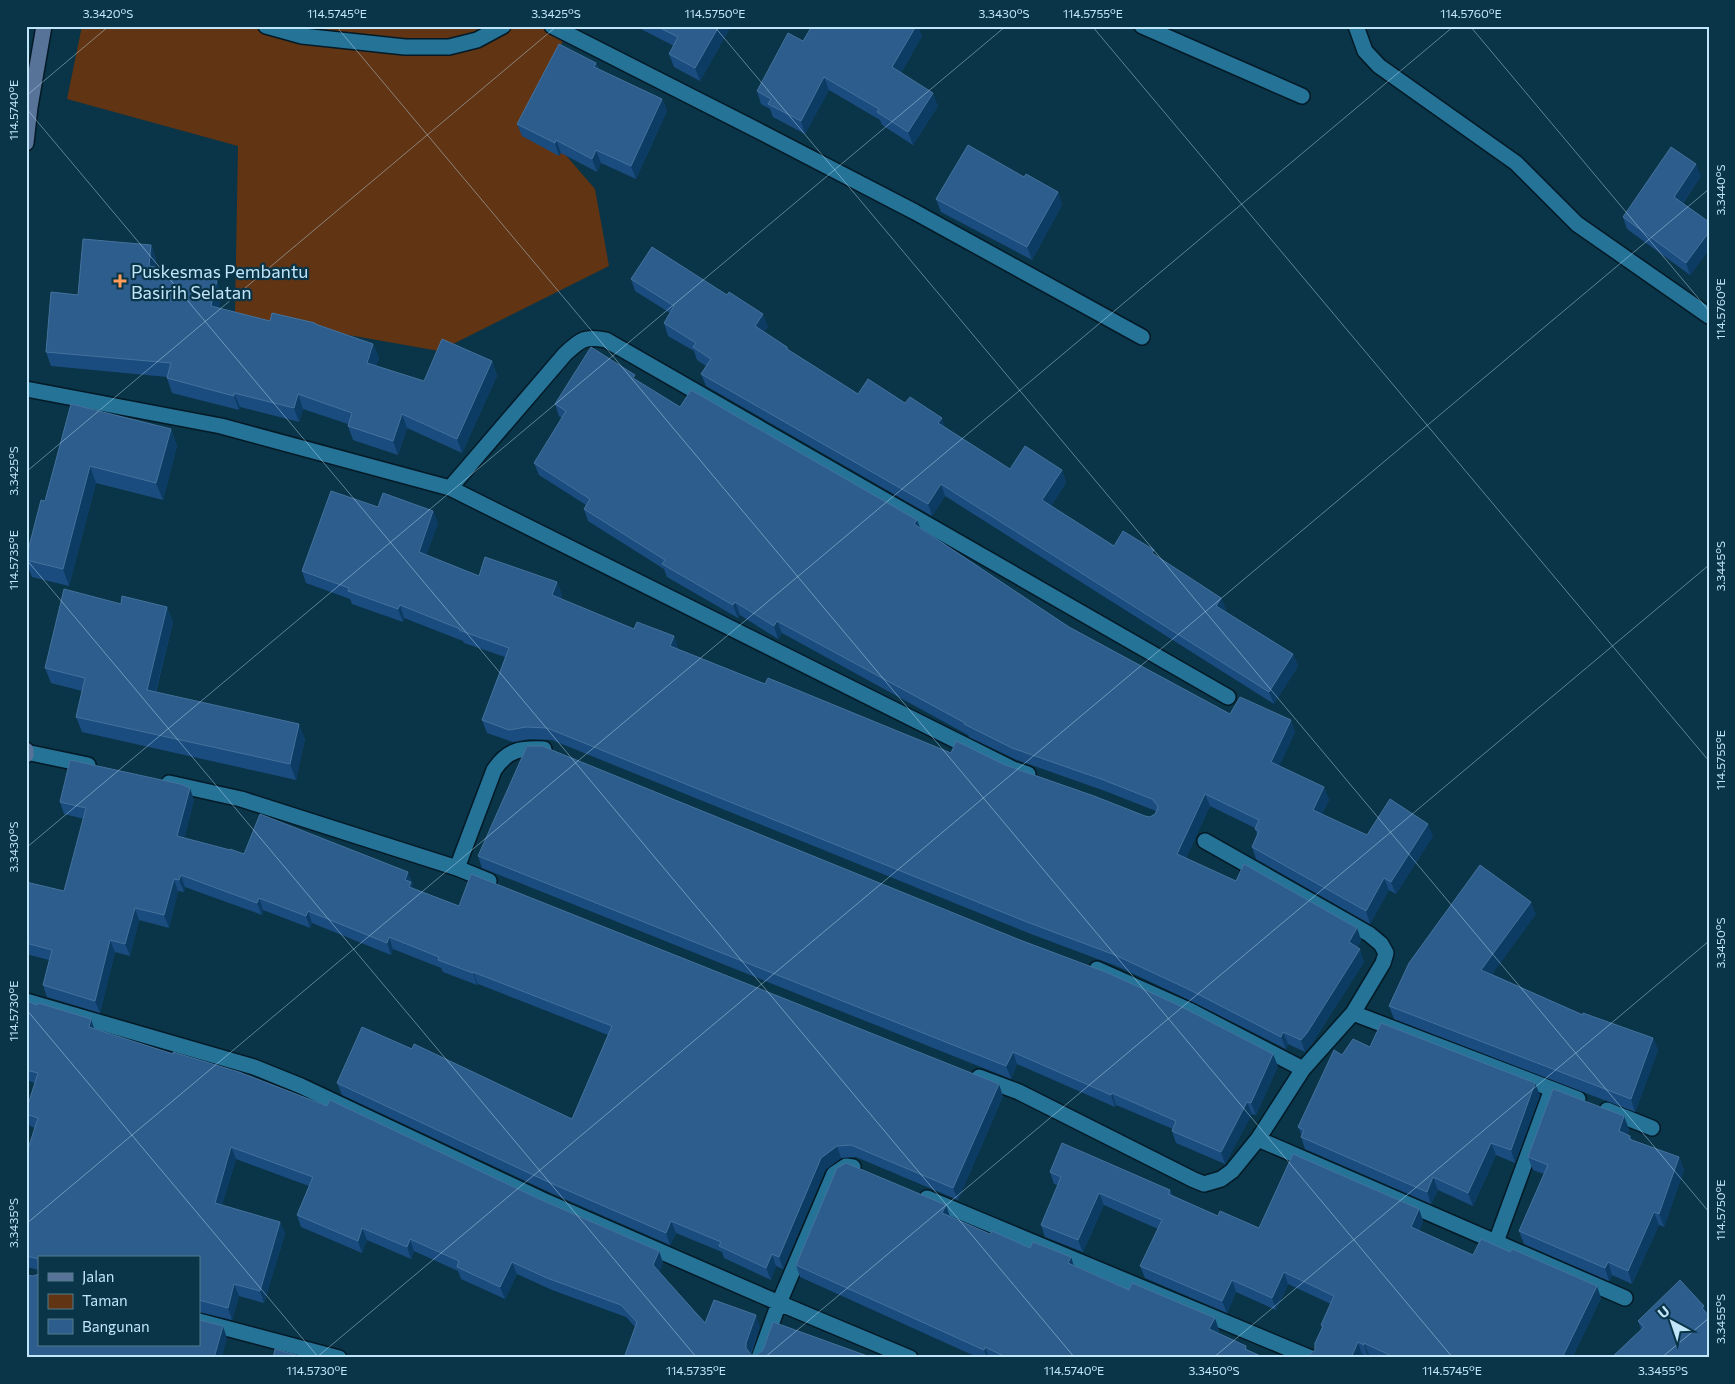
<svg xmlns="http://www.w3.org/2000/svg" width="1735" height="1384" font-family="Commissioner,sans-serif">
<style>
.green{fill:#613413}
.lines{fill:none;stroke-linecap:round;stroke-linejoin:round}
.lane-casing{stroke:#031a26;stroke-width:18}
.street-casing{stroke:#031a26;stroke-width:18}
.secondary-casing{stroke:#031a26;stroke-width:18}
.lane{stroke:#267398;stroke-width:15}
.street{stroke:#267398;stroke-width:15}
.secondary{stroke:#577398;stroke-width:15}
.wall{fill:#1b4c7f}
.shaded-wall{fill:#0c3c63}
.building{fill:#2c5d8c;stroke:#44729d}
.ticks{fill:none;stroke:#c1e5f9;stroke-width:1;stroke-opacity:0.45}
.poi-dot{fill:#fe9b58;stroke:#0a3447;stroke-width:2}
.labels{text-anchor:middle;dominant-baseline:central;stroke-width:4.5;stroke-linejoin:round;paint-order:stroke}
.poi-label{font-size:18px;fill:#c1e5f9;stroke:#0a3447;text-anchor:start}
.neatline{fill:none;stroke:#c1e5f9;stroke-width:2}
.ticks-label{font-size:12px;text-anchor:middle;fill:#c1e5f9}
</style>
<rect width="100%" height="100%" fill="#0a3447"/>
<path class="green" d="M82 26H569L532 116 595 189 609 266 439 351 235 315 238 146 67 99Z"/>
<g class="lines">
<g class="lane-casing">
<path id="lane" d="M1356 26 1365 51 1379 66 1516 163 1577 224 1709 316"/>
</g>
<g class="street-casing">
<path id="street" d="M266 26 302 36 405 47H449L477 40 503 26
M552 26 755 129 915 212 1142 337
M1142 26 1302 96
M26 389 221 426 450 488 1013 769 1028 774
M450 488 565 354C581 339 585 336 606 340L1228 697
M26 752 88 765
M169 783 241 799 457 868 489 881
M457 868 494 770C508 749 521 748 544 749
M1097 969 1189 1010 1303 1069
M26 1001 254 1067 301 1086 547 1202 779 1303 910 1358
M1353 1013 1578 1099
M979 1077 1019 1092 1194 1180 1204 1184 1221 1179 1232 1171 1258 1139 1303 1069 1353 1013 1383 963 1386 953 1381 944 1369 934 1205 841
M1607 1110 1652 1128
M1258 1139 1625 1298
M927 1198 1311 1358
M1496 1242 1552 1089
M199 1321 339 1358
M759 1358 779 1303 834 1174 846 1166 853 1167"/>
</g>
<g class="secondary-casing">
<path id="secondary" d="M26 143 30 107 44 26
M26 750V755"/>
</g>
<use href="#lane" class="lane"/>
<use href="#street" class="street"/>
<use href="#secondary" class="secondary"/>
</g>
<path class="wall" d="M635 26H731L700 81 674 67 669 54 674 46Z
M922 36 901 73 938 106 913 145 882 125 880 120 829 90 805 134 773 117 770 109 761 104 757 91 803 41Z
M596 63 599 69 662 99 667 111 636 179 601 163 597 172 561 153 559 156 522 136 517 124Z
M1701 176 1683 203 1709 222V250L1690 275 1627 229 1623 217Z
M1024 177 1058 192 1062 205 1032 260 941 212 936 199Z
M151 245 156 259 155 268 222 294 219 308 270 321 315 323 316 324 373 344 379 358 376 366 424 381 492 361 497 376 462 453 407 428 398 455 353 440 348 426V424L303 409 299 422 240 407 239 410 172 393 167 378V377L51 366 46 352 78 295Z
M631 279 768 326 764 332 787 347 788 350 858 394 905 403 945 427 1010 469 1062 470 1066 483 1051 506 1114 546 1155 555 1221 598 1226 610 1225 611 1293 654 1298 666 1274 704 945 496 932 516 706 386 701 374 706 366 697 360 694 351 668 336 664 323 670 313 635 291Z
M637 381 680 407 921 528 1069 627 1230 714 1295 732 1279 766 1324 787 1329 800 1322 814 1367 835 1433 836 1396 894 1389 890 1370 924 1256 859 1252 847 1257 835 1255 828 1210 806 1186 858 1236 881 1357 928 1361 940 1357 948 1364 962 1311 1045 1305 1052 1288 1044 1286 1049 1193 1002 1119 967 1031 934 552 740 530 739 513 742 487 733 482 720 505 657 464 643 463 641 404 618 403 622 352 604 350 599 306 583 302 571 378 507 433 511 438 523 426 555 479 576 557 582 562 595 560 599 634 629 674 636 678 649 765 684 951 753 1005 765 1145 816 1150 817 1155 814 1156 811 1105 791 1017 760 969 737 968 735 782 633 778 639 740 615 738 618 667 577 664 569 588 521 584 509 586 505 539 475 534 463 562 418 559 416 555 404Z
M71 404 171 429 177 446 163 500 96 483 69 586 32 577 26 562V558L45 501Z
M121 604 167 607 173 622 156 692 305 739 296 780 82 732 76 717 82 691 51 683 45 668Z
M194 800 184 838 244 854 413 884 412 885 413 888 459 906 1003 1096 958 1200 856 1157 841 1158 825 1170 783 1269 776 1266 771 1280 724 1258 722 1252 676 1233 670 1245 551 1193 342 1095 337 1083 572 1119 608 1035 478 984 477 985 443 972 441 968 393 949 391 955 312 923 310 928 263 910 262 915 185 887 184 892 178 891 169 928 139 920 130 956 115 952 100 1013 47 997 43 985 49 960 26 954V882L64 891 84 819 64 814 60 802Z
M478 856 1278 1066 1256 1115 1252 1114 1225 1164 1176 1143 1172 1131 1173 1129 1116 1105 1115 1107 1017 1064 1011 1079 482 868Z
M1536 914 1492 974 1583 1015 1653 1038 1658 1050 1635 1112 1394 1019 1389 1006Z
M26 1001 94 1028 539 1199 659 1251 663 1263 659 1272 705 1323 760 1327 751 1355 873 1358H624L635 1327 626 1317 552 1290 517 1274 505 1299 461 1279 458 1271 414 1251 411 1259 367 1240 362 1253 301 1227 297 1215 309 1186 236 1159 222 1205 280 1222 285 1234 264 1303 239 1296 232 1320 199 1312V1258H39V1270L26 1267V1155L35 1128 30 1126 26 1117V1111L35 1083 26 1080Z
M1370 1047 1540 1095 1515 1163 1496 1155 1473 1206 1438 1190 1431 1204 1305 1149 1301 1137 1302 1136 1298 1127 1342 1055Z
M1629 1129 1627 1135 1630 1136 1632 1140 1679 1157 1684 1170 1664 1227 1659 1225 1632 1284 1612 1275 1609 1281 1524 1244 1519 1231 1544 1174 1533 1170 1528 1157Z
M1050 1172 1170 1190 1172 1195 1218 1216 1259 1228 1419 1209 1423 1221 1419 1231 1473 1255 1601 1298 1572 1358H1374L1369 1355 1368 1357 1362 1354 1315 1350 1322 1328 1321 1325 1331 1304 1288 1284 1276 1310 1236 1292 1227 1313 1145 1278 1140 1266 1158 1229 1104 1205 1083 1252 1045 1237 1041 1225 1058 1185 1054 1184Z
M946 1205 950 1216 990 1234 1030 1248 1071 1257 1073 1265 1219 1330 1218 1333 1246 1346 1247 1350 1265 1358H979L800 1277 796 1265Z
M1707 1314 1641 1329 1638 1321Z"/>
<path class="shaded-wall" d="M719 26H731L700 81 695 68Z
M916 26H919L922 36 897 80 892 67Z
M596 63 601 76 594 67Z
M824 77 829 90 805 134 801 121Z
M933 93 938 106 913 145 908 132Z
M662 99 667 111 636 179 631 166Z
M556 140 561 153 559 156 555 143Z
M596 150 601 163 597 172 592 159Z
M1696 164 1701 176 1679 208 1674 197Z
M1058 192 1062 205 1032 260 1027 247Z
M1709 232V250L1690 275 1686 263Z
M151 245 156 259 154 280 149 266Z
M217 280 222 294 217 320 211 306Z
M763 314 768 326 759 339 755 326Z
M373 344 379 358 372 377 367 363Z
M492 361 497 376 462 453 457 439Z
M234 393 240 407 239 410 234 396Z
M298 394 303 409 299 422 294 408Z
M402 414 407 428 398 455 393 441Z
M942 418 946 430 938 423Z
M171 429 177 446 163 500 156 483Z
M90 466 96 483 69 586 63 569Z
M1062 470 1066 483 1047 512 1042 500Z
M941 484 945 496 932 516 928 504Z
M433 511 438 523 423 565 419 552Z
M917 520 922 532 914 524Z
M557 582 562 595 557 608 552 595Z
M1221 598 1226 610 1220 618 1216 606Z
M735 602 740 615 738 618 733 605Z
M400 605 404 618 403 622 398 609Z
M167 607 173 622 152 705 147 690Z
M777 621 782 633 778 639 774 626Z
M674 636 678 649 670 646Z
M1293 654 1298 666 1274 704 1269 692Z
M1291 720 1295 732 1275 775 1271 762Z
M299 724 305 739 296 780 290 764Z
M1324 787 1329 800 1318 823 1313 810Z
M190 788 194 800 182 849 177 836Z
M1205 794 1210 806 1182 867 1177 854Z
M1428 824 1433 836 1396 894 1391 882Z
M408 872 413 884 412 885 415 894 405 880Z
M181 875 185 887 184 892 179 880Z
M1384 878 1389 890 1370 924 1366 911Z
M174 879 178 891 169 928 164 915Z
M259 898 263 910 262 915 257 903Z
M1531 902 1536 914 1486 983 1481 970Z
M135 908 139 920 130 956 125 944Z
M308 911 312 923 310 928 306 916Z
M1357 928 1361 940 1353 955 1349 942Z
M389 937 393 949 391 955 387 943Z
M110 940 115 952 100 1013 95 1001Z
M1360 949 1364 962 1311 1045 1305 1052 1301 1040Z
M473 972 478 984 477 985 473 973Z
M91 1019 95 1031 89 1027Z
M1283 1032 1288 1044 1286 1049 1281 1037Z
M1653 1038 1658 1050 1635 1112 1631 1099Z
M1013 1052 1017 1064 1011 1079 1006 1066Z
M1273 1054 1278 1066 1256 1115 1251 1103Z
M1535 1083 1540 1095 1515 1163 1511 1150Z
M999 1084 1003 1096 958 1200 953 1188Z
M1112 1093 1116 1105 1115 1107 1111 1095Z
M1247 1102 1252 1114 1225 1164 1221 1152Z
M1624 1116 1629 1129 1623 1144 1619 1131Z
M1491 1143 1496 1155 1473 1206 1468 1193Z
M837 1146 841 1158 825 1170 783 1269 779 1257 821 1158Z
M231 1147 236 1159 219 1215 215 1203Z
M1679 1157 1684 1170 1664 1227 1659 1214Z
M1433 1177 1438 1190 1431 1204 1427 1192Z
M1099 1193 1104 1205 1083 1252 1078 1240Z
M946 1205 950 1217 942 1213Z
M1419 1209 1423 1221 1415 1239 1411 1227Z
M1654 1212 1659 1225 1632 1284 1628 1271Z
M671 1221 676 1233 670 1245 666 1233Z
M280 1222 285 1234 264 1303 260 1291Z
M362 1228 367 1240 362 1253 358 1241Z
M410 1239 414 1251 411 1259 407 1247Z
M659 1251 663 1263 657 1277 653 1265Z
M772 1254 776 1266 771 1280 766 1268Z
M1071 1257 1075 1269 1068 1263Z
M512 1262 517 1274 505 1299 500 1287Z
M1608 1262 1612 1275 1609 1281 1605 1268Z
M1284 1272 1288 1284 1276 1310 1272 1298Z
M1232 1280 1236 1292 1227 1313 1222 1301Z
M234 1284 239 1296 232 1320 228 1308Z
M1597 1286 1601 1298 1572 1358H1562Z
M1704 1306 1709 1318 1702 1308Z
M756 1315 760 1327 750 1355 746 1348V1343Z
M1215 1318 1219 1330 1214 1341 1209 1329Z
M223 1326 227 1338 222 1358H214Z
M1358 1342 1362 1354 1361 1358H1351Z
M1364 1343 1369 1355 1368 1357 1364 1345Z
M985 1347 989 1358H987L984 1350Z"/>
<path class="building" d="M656 26H719L695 68 669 54 678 37Z
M812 26H916L892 67 933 93 908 132 877 112 879 109 824 77 801 121 768 104 771 99 757 91 788 33 803 41Z
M559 44 596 63 594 67 662 99 631 166 596 150 592 159 556 140 555 143 517 124Z
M968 145 1024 177 1026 174 1058 192 1027 247 936 199Z
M1671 147 1696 164 1674 197 1709 222V232L1686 263 1623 217Z
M83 239 151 245 149 266 217 280 211 306 270 321 272 313 315 323V324L373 344 367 363 424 381 442 339 492 361 457 439 402 414 393 441 348 426 352 413 298 394 294 408 234 393V396L167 378 171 363 46 352 51 292 78 295Z
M652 247 727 295 729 292 763 314 755 326 787 347V349L858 394 868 379 905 403 910 397 942 418 938 423 1010 469 1025 446 1062 470 1042 500 1114 546 1123 531 1154 550 1152 553 1221 598 1216 606 1293 654 1269 692 941 484 928 504 701 374 711 359 693 347 696 343 664 323 674 306 631 279Z
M591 347 635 375 633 378 680 407 691 390 917 520 914 524 1069 627 1230 714 1240 697 1291 720 1271 762 1324 787 1313 810 1367 835 1390 799 1428 824 1391 882 1384 878 1366 911 1252 847 1259 831 1255 829 1259 820 1205 794 1177 854 1236 881 1244 864 1357 928 1349 942 1360 949 1307 1033 1301 1040 1283 1032 1281 1037 1188 989 1115 955 1027 922 547 728 526 727 509 730 482 720 509 648 459 630 460 629 400 605 398 609 348 591 349 588 302 571 331 491 378 507 383 493 433 511 419 552 479 576 485 557 557 582 552 595 634 629 637 622 674 636 670 646 765 684 768 678 951 753 956 741 1005 765 1094 796 1145 816 1150 817 1155 814 1157 810 1158 806 1152 799 1101 779 1012 748 964 724 965 723 777 621 774 626 735 602 733 605 662 564 665 560 584 509 590 499 534 463 566 411 555 404Z
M71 404 171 429 156 483 90 466 63 569 26 560V558L41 500 45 501Z
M64 589 121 604 122 596 167 607 147 690 299 724 290 764 76 717 85 678 45 668Z
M527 746H542L1020 940 1108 973 1180 1006 1273 1054 1251 1103 1247 1102 1221 1152 1172 1131 1176 1121 1112 1093 1111 1095 1013 1052 1006 1066 478 856Z
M70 760 180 784 190 788 177 836 230 850V849L244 854 260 814 408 872 405 880 411 882 409 887 459 906 471 874 999 1084 953 1188 851 1145 837 1146 821 1158 779 1257 772 1254 766 1268 719 1246 721 1242 671 1221 666 1233 546 1181 337 1083 362 1027 412 1049 414 1044 572 1119 612 1026 473 972V973L438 960 439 957 389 937 387 943 308 911 306 916 259 898 257 903 181 875 179 880 174 879 164 915 135 908 125 944 110 940 95 1001 43 985 52 950 26 943V882L64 891 86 808 60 802Z
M1480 865 1531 902 1481 970 1583 1015V1013L1653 1038 1631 1099 1389 1006 1409 963Z
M26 1001 37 1005 38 1003 91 1019 89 1027 173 1054V1052L239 1072 327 1106 330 1100 539 1199 659 1251 653 1265 705 1323 714 1300 756 1315 746 1343V1348L751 1355H757L763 1350 773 1322 873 1358H624L637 1322 621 1305 547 1278 512 1262 500 1287 457 1267 459 1261 410 1239 407 1247 362 1228 358 1241 297 1215 313 1177 231 1147 215 1203 280 1222 260 1291 234 1284 228 1308 199 1300V1258H39V1259L26 1256V1155L38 1118 26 1114V1111L38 1073 26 1070Z
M1381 1023 1535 1083 1511 1150 1491 1143 1468 1193 1433 1177 1427 1192 1301 1137 1304 1130 1298 1127 1334 1050 1342 1055 1353 1039 1370 1047Z
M1553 1089 1624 1116 1619 1131 1630 1136 1629 1139 1679 1157 1659 1214 1654 1212 1628 1271 1608 1262 1605 1268 1519 1231 1548 1165 1528 1157Z
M1062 1143 1170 1190 1168 1194 1218 1216 1220 1211 1259 1228 1293 1154 1419 1209 1411 1227 1473 1255 1481 1239 1510 1252 1512 1249 1597 1286 1562 1358H1396L1364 1343V1345L1358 1342 1351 1358H1309L1310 1354 1315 1350V1343L1323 1326 1321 1325 1334 1296 1284 1272 1272 1298 1232 1280 1222 1301 1140 1266 1162 1220 1099 1193 1078 1240 1041 1225 1061 1177 1050 1172Z
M846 1163 946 1205 942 1213 990 1234 992 1231 1030 1248 1033 1242 1071 1257 1068 1263 1129 1290 1132 1283 1215 1318 1209 1329 1246 1346 1245 1349 1265 1358H1008L985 1347 984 1350 796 1265 837 1168Z
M39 1274V1345H199V1320L223 1326 214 1358H26V1275L33 1276Z
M1680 1280 1704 1306 1702 1308 1709 1316V1358H1611L1644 1327 1638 1321Z
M275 1349 306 1358H273Z"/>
<path class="ticks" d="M336 26 1453 1358M714 26 1709 1212M1092 26 1709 761M1470 26 1709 311M26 96 109 26M26 108 1075 1358M26 472 557 26M26 559 697 1358M26 848 1006 26M26 1009 319 1358M26 1224 1454 26M316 1358 1709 189M764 1358 1709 565M1213 1358 1709 941M1661 1358 1709 1318"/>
<path class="poi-dot" d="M117.5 273.5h5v5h5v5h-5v5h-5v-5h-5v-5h5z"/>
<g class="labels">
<g class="poi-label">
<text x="131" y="271">Puskesmas Pembantu<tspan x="131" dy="21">Basirih Selatan</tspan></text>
</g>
</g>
<rect width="1735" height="1384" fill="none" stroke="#0a3447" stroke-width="55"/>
<rect x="38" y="1256" width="162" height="90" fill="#0a3447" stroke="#537b8e"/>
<rect x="48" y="1273" width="25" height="8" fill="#577398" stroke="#537b8e"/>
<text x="82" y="1282" font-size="15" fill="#c1e5f9">Jalan</text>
<rect x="48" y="1294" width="25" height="15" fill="#613413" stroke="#537b8e"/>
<text x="82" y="1306" font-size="15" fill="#c1e5f9">Taman</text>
<rect x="48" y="1319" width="25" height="15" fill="#2c5d8c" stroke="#537b8e"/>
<text x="82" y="1332" font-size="15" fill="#c1e5f9">Bangunan</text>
<g transform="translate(1672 1322) rotate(320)" stroke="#0a3447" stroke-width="4" paint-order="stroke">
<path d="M0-4L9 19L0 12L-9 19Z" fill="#c1e5f9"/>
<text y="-8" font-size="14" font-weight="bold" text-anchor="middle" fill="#c1e5f9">U</text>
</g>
<rect x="28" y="28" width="1680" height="1328" class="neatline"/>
<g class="ticks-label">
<text x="108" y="18">3.3420°S</text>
<text x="337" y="18">114.5745°E</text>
<text x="556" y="18">3.3425°S</text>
<text x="715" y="18">114.5750°E</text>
<text x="1004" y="18">3.3430°S</text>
<text x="1093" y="18">114.5755°E</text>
<text x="1471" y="18">114.5760°E</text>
<text transform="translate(14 110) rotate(-90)" y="4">114.5740°E</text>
<text transform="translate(1721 190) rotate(-90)" y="4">3.3440°S</text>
<text transform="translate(1721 309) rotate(-90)" y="4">114.5760°E</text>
<text transform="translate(14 471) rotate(-90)" y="4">3.3425°S</text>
<text transform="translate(14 560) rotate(-90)" y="4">114.5735°E</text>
<text transform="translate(1721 566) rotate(-90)" y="4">3.3445°S</text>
<text transform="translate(1721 760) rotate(-90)" y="4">114.5755°E</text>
<text transform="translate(14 847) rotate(-90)" y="4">3.3430°S</text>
<text transform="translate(1721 943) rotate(-90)" y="4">3.3450°S</text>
<text transform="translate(14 1011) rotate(-90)" y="4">114.5730°E</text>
<text transform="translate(1721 1210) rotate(-90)" y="4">114.5750°E</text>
<text transform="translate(14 1223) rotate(-90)" y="4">3.3435°S</text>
<text transform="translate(1721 1319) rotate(-90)" y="4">3.3455°S</text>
<text x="317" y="1375">114.5730°E</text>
<text x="696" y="1375">114.5735°E</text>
<text x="1074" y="1375">114.5740°E</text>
<text x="1214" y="1375">3.3450°S</text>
<text x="1452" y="1375">114.5745°E</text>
<text x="1663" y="1375">3.3455°S</text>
</g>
</svg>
